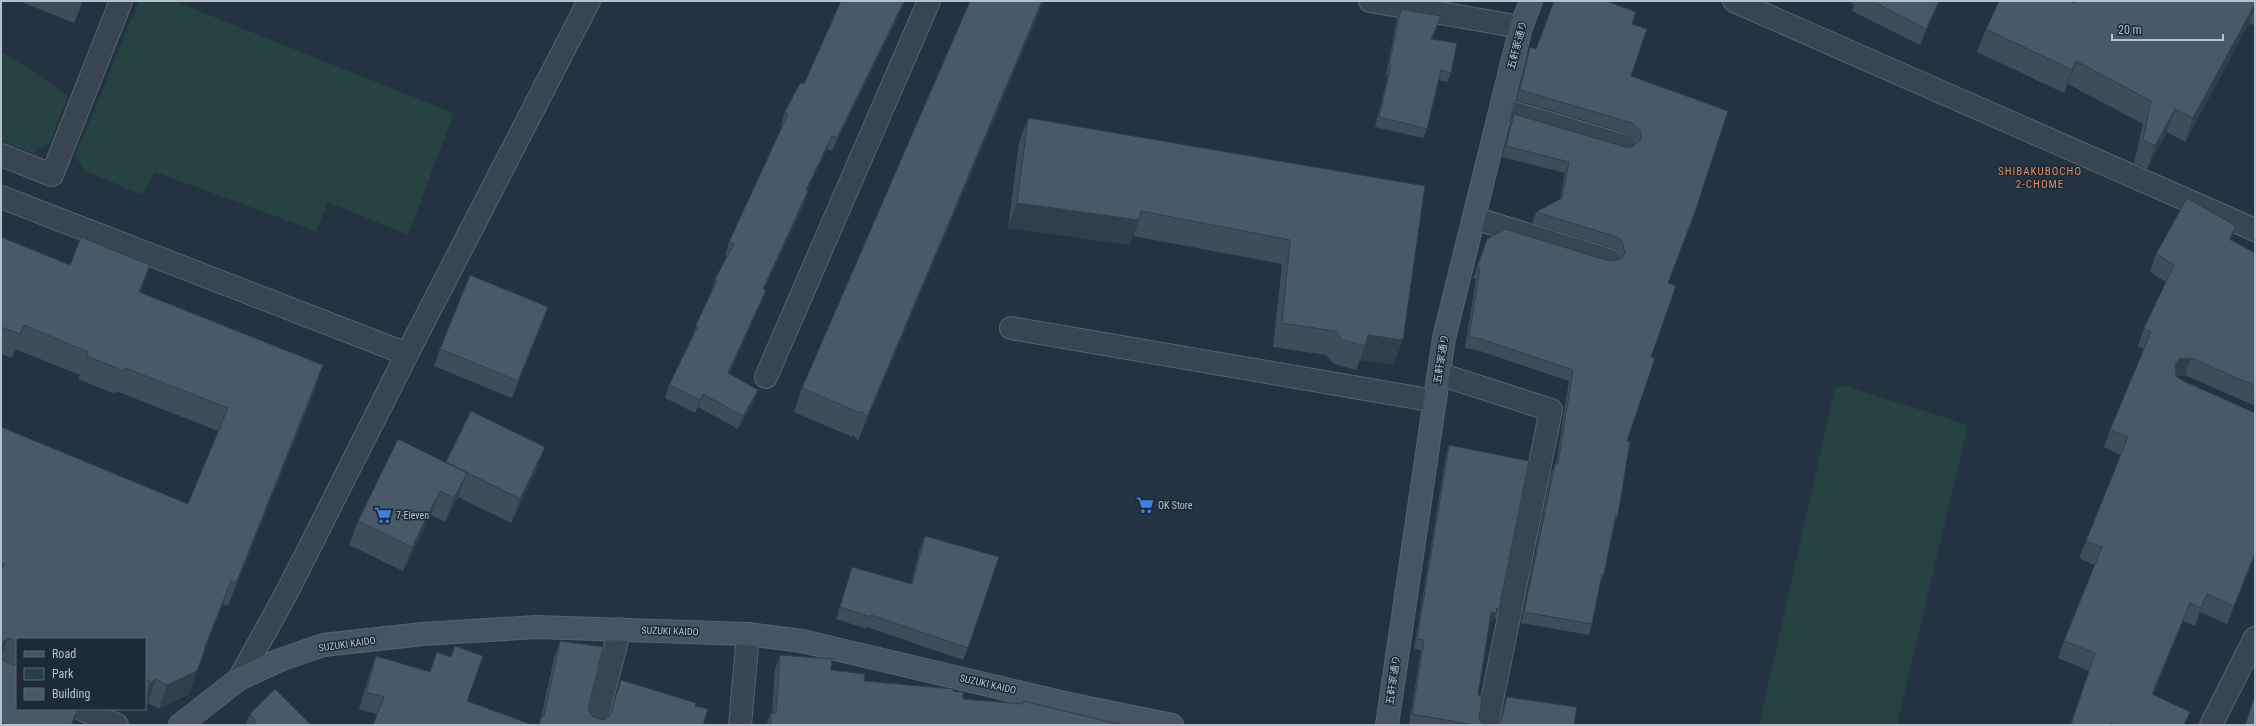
<svg xmlns="http://www.w3.org/2000/svg" width="2256" height="726" font-family="'Roboto Condensed','Noto Sans JP',sans-serif">
<style>
.green{fill:#264242}
.lines{fill:none;stroke-linecap:round;stroke-linejoin:round}
.lane-casing{stroke:#57636e;stroke-width:24}
.street-casing{stroke:#57636e;stroke-width:24}
.secondary-casing{stroke:#57636e;stroke-width:24}
.lane{stroke:#394551;stroke-width:22}
.street{stroke:#394551;stroke-width:22}
.secondary{stroke:#475464;stroke-width:22}
.wall{fill:#3e4d59}
.shaded-wall{fill:#323e49}
.building{fill:#485968;stroke:#323e49}
.labels{text-anchor:middle;dominant-baseline:central;stroke-width:3;stroke-linejoin:round;paint-order:stroke}
.street-label{font-size:10px;fill:#b5c0cb;stroke:#1e2a36}
.poi-label{font-size:10px;fill:#b5c0cb;stroke:#1e2a36;text-anchor:start}
.neighbourhood-label{font-size:11px;letter-spacing:1px;fill:#da8b62;stroke:#1e2a36}
</style>
<rect width="100%" height="100%" fill="#243341"/>
<path class="green" d="M139 1H174L454 113 408 235 328 202 316 231 155 172 142 195 84 170 75 156Z
M1 52 32 70 68 96 49 144 33 153 1 141Z
M1843 385 1968 425 1897 725H1759L1835 388Z"/>
<g class="lines">
<g class="lane-casing">
<path id="lane" d="M1 155 52 175 121 1
M1011 328 1435 401
M81 709 117 725
M595 725 620 629"/>
</g>
<g class="street-casing">
<path id="street" d="M1370 1 1521 27
M1734 1 2255 230
M1501 109 1625 146
M1 197 407 354
M1474 218 1609 260
M1439 374 1551 410 1487 725
M766 377 929 1
M239 679 286 594 407 354 589 1
M740 725 748 634
M2211 725 2255 638"/>
</g>
<g class="secondary-casing">
<path id="secondary" d="M180 725 239 679 280 660 323 645 423 634 536 627 748 634 802 641 1069 704 1172 725
M1387 725 1444 338 1521 27 1531 1"/>
</g>
<use href="#lane" class="lane"/>
<use href="#street" class="street"/>
<use href="#secondary" class="secondary"/>
</g>
<path class="wall" d="M19 1H83L74 23Z
M841 1H905L896 21 832 151 827 149 807 190 808 191 804 204 764 289 766 290 761 303 729 374 753 403 738 429 698 407 695 413 665 398 669 385 692 338 696 325 711 292 715 279 728 256 725 255 729 242 782 126 781 125 785 112 804 84Z
M970 1H1044L858 441 853 435 852 437 794 412 802 388Z
M1849 1H1940L1920 45 1852 11 1854 5Z
M2255 1V26L2249 23 2185 142 2167 132 2147 169 2134 163 2143 124 2068 84 2064 93 1977 52 1986 29 2074 3Z
M1401 9 1438 25 1432 39 1451 73 1447 82 1438 80 1427 129 1423 138 1375 127 1388 75H1386L1397 18Z
M1632 24 1631 76 1668 283 1651 357 1627 441 1618 515 1614 525 1604 574 1600 584 1592 624 1589 635 1521 623 1551 474 1555 464H1556L1569 381 1477 350 1465 348 1476 279 1473 278 1487 239 1609 261 1620 259 1618 252 1613 248 1532 223 1536 212 1560 200 1565 173 1502 157 1510 125 1514 114 1625 147H1632L1637 143 1629 134 1516 100 1526 58 1530 47 1536 49Z
M1028 118 1425 186 1394 364 1360 360 1356 370 1334 364 1326 355 1273 347 1282 264 1133 236 1130 245 1008 228 1019 142Z
M1 237 140 293 315 389 228 606 223 604 205 649 189 694 159 709 148 703 145 704V639H17V709H79L73 725H1V427L188 504 218 431 116 391 115 394 78 379 80 375 15 349 12 358 1 354Z
M2231 240 2255 253V406L2185 375 2176 376 2181 380 2255 413V555L2227 624 2200 612 2195 626 2183 621 2153 695 2185 725H2070L2089 671 2058 658 2064 641 2095 565 2079 558 2086 541 2121 455 2104 447 2110 430 2144 349 2138 346 2144 328 2166 282 2150 272 2156 254Z
M548 307 542 324 512 398 434 366 440 349Z
M1449 445 1499 609 1496 618H1494L1493 622H1490L1478 695 1479 719 1484 725H1416L1409 724 1421 650 1414 649 1446 455Z
M545 447 536 471 511 523 458 497 445 522 431 515 403 571 349 545 358 521 446 463Z
M925 536 968 648 963 660 867 627V629L836 619 852 567 911 584 920 548Z
M560 641 589 705V711L593 717 604 720 609 717 615 698 621 680 695 706 703 725H538L541 717 554 658Z
M437 652 451 657 483 656 377 714 359 709 370 673 376 656 430 672Z
M780 655 831 670 864 681 953 691 963 699 1022 703 1023 701 1122 725 772 713 775 669Z
M1507 697 1577 707 1500 721 1503 709Z
M771 713 770 725H766Z
M250 714 311 725H245Z"/>
<path class="shaded-wall" d="M904 1H905L902 7 896 21 832 151 837 138Z
M1042 1H1044L858 441 867 417Z
M1939 1H1940L1920 45 1926 29Z
M2255 4V7L2249 23 2185 142 2193 118Z
M2076 61 2068 84 2064 93 2072 70Z
M2175 109 2167 132 2147 169 2155 146Z
M832 136 827 149 801 202 806 190Z
M808 191 804 204 758 302 763 289Z
M1017 203 1139 220 1130 245 1008 228Z
M2236 226 2229 244V239Z
M150 265 142 289 131 316 139 292Z
M766 290 761 303 723 386 728 373Z
M548 307 542 324 512 398 518 381Z
M24 325 15 349 12 358 20 334Z
M1368 335 1403 340 1394 364 1360 360Z
M2191 358 2185 375 2173 377 2175 365 2179 359Z
M323 365 315 389 228 606 236 583Z
M758 390 753 403 738 429 743 416Z
M703 394 698 407 695 413 700 400Z
M545 447 536 471 511 523 520 499Z
M467 473 458 497 445 522 454 498Z
M440 491 431 515 403 571 412 547Z
M2255 553V555L2227 624 2234 606Z
M231 581 223 604 195 672 204 649Z
M2190 603 2183 621 2146 712 2152 694Z
M1491 612 1496 613 1493 622 1488 621Z
M8 638 1 657V643Z
M205 649 189 694 159 709 167 685Z
M156 679 148 703 145 704V699L151 682Z
M78 709H79L73 725H71Z"/>
<path class="building" d="M76 1H82V3Z
M841 1H904L837 138 832 136 806 190 808 191 763 289 766 290 728 373 758 390 743 416 703 394 700 400 669 385 698 326 696 325 717 280 715 279 734 244 729 242 788 114 785 112 800 83 804 84Z
M970 1H1042L867 417 861 411 860 413 802 388Z
M1554 1H1606L1636 12 1632 24 1647 29 1631 76 1728 111 1695 212 1668 283 1676 286 1651 357 1655 358 1627 441 1630 442 1618 515 1616 514 1604 574H1602L1592 624 1524 612 1555 464H1558L1573 370 1481 339 1469 337 1480 268 1477 267 1487 239 1505 229 1609 261 1621 259 1625 253 1622 241 1617 237 1536 212 1562 198 1569 162 1506 146 1514 114 1625 147H1632L1641 139V132L1632 123 1520 90 1530 47 1536 49Z
M1872 1H1939L1926 29Z
M1999 1H2070L2074 3 2075 1H2255V4L2193 118 2175 109 2155 146 2143 140 2151 101 2076 61 2072 70 1986 29Z
M1401 9 1441 16 1431 39 1457 43 1451 73 1441 70 1427 129 1379 117 1391 65H1389Z
M1028 118 1425 186 1403 340 1368 335 1365 346 1343 340 1335 331 1282 323 1290 240 1141 211 1139 220 1017 203Z
M2187 198 2236 226 2229 239 2255 253V386L2191 358 2179 359 2175 365 2176 376 2181 380 2255 413V553L2234 606 2207 594 2201 608 2190 603 2152 694 2190 712 2184 725H2115L2111 723 2110 725H2071L2095 653 2064 641 2102 547 2086 541 2128 437 2110 430 2151 332 2144 328 2174 265 2156 254Z
M1 237 70 265 81 237 150 265 139 292 323 365 236 583 231 581 204 649H205L197 671 167 685 156 679 151 682 145 679V639H17V642L8 638 1 643V570L4 564 1 563V427L188 504 228 408 125 368 124 371 87 356 88 352 24 325 20 334 1 327Z
M470 275 548 307 518 381 440 349Z
M471 411 545 447 520 499 446 462Z
M398 439 467 473 454 498 440 491 412 547 358 521Z
M1449 445 1529 461 1499 609 1497 608 1496 613 1491 612 1478 695 1482 696 1479 719 1484 725H1474L1412 714 1424 640 1417 639Z
M925 536 999 557 968 648 871 615V617L840 607 852 567 912 584Z
M560 641 603 647 589 705V711L593 717 604 720 610 716 621 680 696 703 695 706 708 709 703 725H539L542 715 544 716Z
M455 646 483 656 467 701 533 725H373L384 697 366 692 376 656 430 672 437 652 451 657Z
M780 655 832 659 831 670 865 674 864 681 954 689 953 691 963 692V699L1023 704V701L1122 725H770L771 713H776Z
M1 657 5 662 17 666V709H78L71 725H7L1 722Z
M275 689 311 725H252L256 721 250 714Z
M1507 697 1577 707 1574 725H1491L1501 721Z
M2254 699H2255V725H2245Z"/>
<defs>
<g id="supermarket-bare" transform="scale(1.38)"><path d="M-6-5.5h2.5l.6 2H6L4.5 2H-2.5L-4.4-4H-6ZM-1.5 3.2a1.3 1.3 0 1 0 .1 0ZM3 3.2a1.3 1.3 0 1 0 .1 0Z" fill="#3f7fe0" stroke="#1e2a36" stroke-width="2.5" paint-order="stroke"/></g>
</defs>
<g fill-rule="evenodd">
<use href="#supermarket-bare" x="1145" y="505"/>
<use href="#supermarket-bare" x="383" y="515"/>
</g>
<g class="labels">
<g class="street-label">
<text transform="translate(1517 45) rotate(-75)">五軒家通り</text>
<text transform="translate(1441 359) rotate(-81)">五軒家通り</text>
<text transform="translate(670 631) rotate(2)">SUZUKI KAIDO</text>
<text transform="translate(347 644) rotate(-8)">SUZUKI KAIDO</text>
<text transform="translate(1393 680) rotate(-82)">五軒家通り</text>
<text transform="translate(988 684) rotate(13)">SUZUKI KAIDO</text>
</g>
<g class="poi-label">
<text x="1158" y="505">OK Store</text>
<text x="396" y="515">7-Eleven</text>
</g>
<g class="neighbourhood-label">
<text x="2040" y="171">SHIBAKUBOCHO<tspan x="2040" dy="13">2-CHOME</tspan></text>
</g>
</g>
<rect width="2256" height="726" fill="none" stroke="#b5c0cb" stroke-width="4"/>
<rect x="16" y="638" width="130" height="72" fill="#1e2a36" stroke="#5a6672"/>
<rect x="24" y="651" width="20" height="6" fill="#475464" stroke="#5a6672"/>
<text x="52" y="658" font-size="12" fill="#b5c0cb">Road</text>
<rect x="24" y="668" width="20" height="12" fill="#264242" stroke="#5a6672"/>
<text x="52" y="678" font-size="12" fill="#b5c0cb">Park</text>
<rect x="24" y="688" width="20" height="12" fill="#485968" stroke="#5a6672"/>
<text x="52" y="698" font-size="12" fill="#b5c0cb">Building</text>
<path d="M2112 34v6h111v-6" fill="none" stroke="#b5c0cb" stroke-width="2"/>
<text x="2118" y="34" font-size="12" fill="#b5c0cb" stroke="#1e2a36" stroke-width="3" paint-order="stroke">20 m</text>
</svg>
